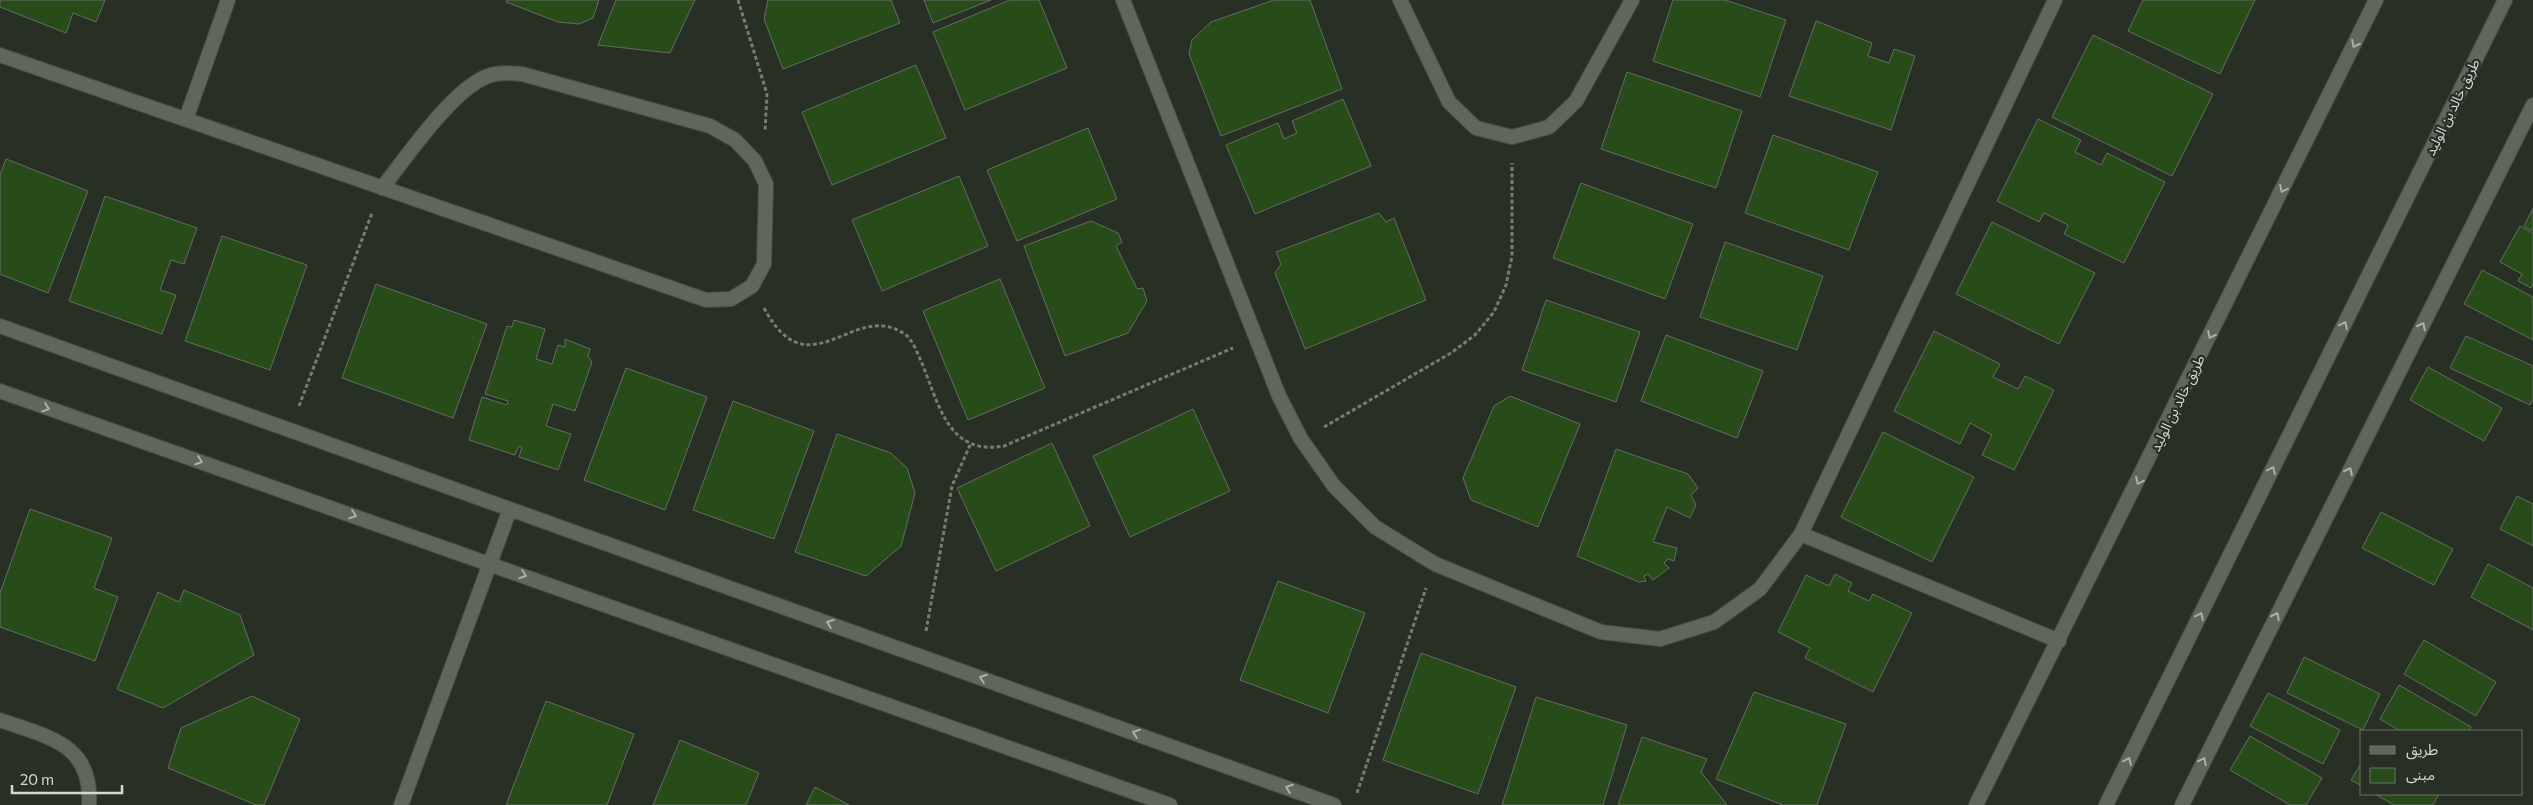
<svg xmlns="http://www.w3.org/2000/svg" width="2533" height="805" font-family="Commissioner,'Noto Sans Arabic',sans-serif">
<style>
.building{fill:#274c1a;stroke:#656d62}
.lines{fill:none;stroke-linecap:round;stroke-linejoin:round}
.minor-casing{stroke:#474d45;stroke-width:16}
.tertiary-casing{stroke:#474d45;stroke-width:16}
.path{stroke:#767c74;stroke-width:3;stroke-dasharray:4 2.5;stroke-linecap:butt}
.minor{stroke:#5f675d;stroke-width:14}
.tertiary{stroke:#5f675d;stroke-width:14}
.oneway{stroke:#abb1aa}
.labels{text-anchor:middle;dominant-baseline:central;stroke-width:4.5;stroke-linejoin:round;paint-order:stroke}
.street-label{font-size:14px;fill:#d4d9d3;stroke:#282f25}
</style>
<rect width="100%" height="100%" fill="#282f25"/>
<path class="building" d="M0 0H105L96 22 73 13 66 33 0 7Z
M507 0H599L593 18 579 24 558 22 506 2Z
M616 0H695L670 53 598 45Z
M768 0H891L900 23 783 69 764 19Z
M924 0H991L933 23Z
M1010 0H1039L1067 68 965 110 933 32Z
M1274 0H1310L1342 89 1221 136 1189 54 1192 40 1211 22Z
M1673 0H1725L1786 20 1760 97 1653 61Z
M2143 0H2255L2220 74 2128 31Z
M1816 21 1872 43 1868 56 1889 63 1894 49 1915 56 1891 130 1789 96Z
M2093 35 2213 94 2172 176 2052 117Z
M916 65 946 138 832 185 802 112Z
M1627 72 1742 111 1716 188 1601 149Z
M1343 99 1371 166 1255 214 1226 145 1278 123 1284 139 1297 133 1292 121Z
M2038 119 2081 140 2075 152 2101 165 2107 153 2165 182 2124 263 2064 234 2068 225 2044 213 2039 222 1997 201Z
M1088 128 1117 199 1017 241 987 170Z
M1773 135 1878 172 1849 250 1745 213Z
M6 159 88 191 48 293 0 274V175Z
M959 176 988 246 882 291 852 220Z
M1581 183 1693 224 1665 299 1553 258Z
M105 196 197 228 184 264 171 260 160 290 176 295 162 334 69 301Z
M2533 208V231L2524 226Z
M1379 213 1386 222 1394 218 1426 300 1305 349 1275 273 1281 264 1276 252Z
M1091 221 1118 233 1122 242 1116 246 1137 289 1143 288 1147 301 1128 333 1065 356 1024 246Z
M1992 222 2095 273 2059 344 1956 294Z
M2520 226 2533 233V284L2531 288 2518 281 2522 274 2500 262Z
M222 236 307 265 270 370 185 341Z
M1725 242 1823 276 1797 350 1700 317Z
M2482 270 2533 297V340L2464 304Z
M1000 279 1045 388 968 420 923 311Z
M376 284 487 324 453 418 342 378Z
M1546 300 1640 332 1616 402 1522 370Z
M514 320 545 329 536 359 552 364 558 345 565 347V339L590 349 588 356 592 362 575 411 553 404 546 426 571 434 558 470 519 457 522 447 519 446 515 455 469 440 482 397 507 405 508 401 485 394 507 326 512 327Z
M1934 331 2000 364 1993 377 2018 389 2025 376 2054 390 2014 470 1982 455 1992 435 1970 423 1960 444 1894 411Z
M1666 335 1763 371 1737 438 1641 401Z
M2466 336 2533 366V400L2530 405 2450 368Z
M2428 367 2502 408 2484 441 2410 400Z
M626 368 707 397 665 510 584 480Z
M1510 396 1580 424 1538 527 1471 500 1463 478 1494 406Z
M733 401 814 431 774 539 693 510Z
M1193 409 1230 491 1130 537 1093 456Z
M1883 432 1974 477 1932 562 1841 517Z
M837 434 891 453 907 468 915 493 901 546 866 576 795 552Z
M1052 443 1090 526 996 571 957 488Z
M1616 449 1688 474 1698 488 1691 495 1696 505 1690 518 1667 507 1653 542 1677 548 1674 561 1668 559 1664 563 1669 568 1653 580 1648 574 1644 576 1646 581 1639 582 1577 556Z
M2517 496 2533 504V546L2500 529Z
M30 509 112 538 94 588 118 597 95 661 0 627V593Z
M2381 512 2453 549 2434 585 2362 548Z
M2488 564 2533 588V630L2471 597Z
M1835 574 1852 583 1848 591 1869 601 1873 594 1912 613 1873 692 1805 658 1810 648 1778 632 1806 575 1829 586Z
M1278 581 1365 613 1328 713 1240 680Z
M184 590 240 615 254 655 163 708 117 689 158 592 179 602Z
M2424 640 2496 682 2476 716 2404 674Z
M1421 653 1516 687 1478 794 1383 760Z
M2304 657 2380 694 2363 730 2287 693Z
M2399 685 2471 727 2469 731H2400L2380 719Z
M1754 692 1846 724 1817 805H1783L1716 779Z
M2268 693 2340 730 2323 764 2250 726Z
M252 696 300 719 264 805H256L168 768 181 728Z
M1536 697 1627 725 1603 805H1502Z
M546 701 634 734 607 805H506Z
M2250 736 2322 778 2306 805H2290L2230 770Z
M1642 737 1707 759 1701 772 1727 805H1618Z
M680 740 759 773 746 805H653Z
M2362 762V786L2351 780Z
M815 787 849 805H806Z
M2375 794H2439L2433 805H2394Z"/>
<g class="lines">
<g class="minor-casing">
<path id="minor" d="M1123 0 1279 396 1301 439 1334 486 1375 527 1435 564 1601 632 1660 639 1714 622 1760 589 1801 534 2055 0
M1400 0 1449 102 1476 128 1512 137 1549 127 1576 101 1632 0
M0 55 706 300 731 299 752 286 764 264 766 184 755 161 735 140 710 126 522 74C514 74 504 72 495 74 458 80 406 158 382 188
M186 119 228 0
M0 326 1334 805
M0 391 1170 805
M1801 534 2059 641
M0 720C47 737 93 743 89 805
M401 805 510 509
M2182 805 2533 105"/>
</g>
<g class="tertiary-casing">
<path id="tertiary" d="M1976 805 2376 0
M2106 805 2505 0"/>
</g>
<path class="path" d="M738 0 767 94 765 132
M764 308C810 394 854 297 906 335 913 341 917 352 921 361 939 403 947 456 1004 446L1233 348
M299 406 372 213
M1324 427 1451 353 1475 335 1494 312 1506 285 1512 256V163
M926 631 952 486 970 445
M1357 793 1426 588"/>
<use href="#minor" class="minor"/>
<use href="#tertiary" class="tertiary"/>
</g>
<defs><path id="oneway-chevron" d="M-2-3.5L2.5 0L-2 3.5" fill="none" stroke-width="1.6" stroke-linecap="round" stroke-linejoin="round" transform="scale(1.25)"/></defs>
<g class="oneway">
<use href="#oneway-chevron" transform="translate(2355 44) rotate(116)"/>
<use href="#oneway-chevron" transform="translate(2283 189) rotate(116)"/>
<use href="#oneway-chevron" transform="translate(2344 325) rotate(-64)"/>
<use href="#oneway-chevron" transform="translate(2422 326) rotate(-63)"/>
<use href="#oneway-chevron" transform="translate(2211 335) rotate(116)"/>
<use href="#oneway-chevron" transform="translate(46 408) rotate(19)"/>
<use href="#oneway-chevron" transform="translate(199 461) rotate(19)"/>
<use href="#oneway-chevron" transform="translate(2272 470) rotate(-64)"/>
<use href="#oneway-chevron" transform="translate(2349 471) rotate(-63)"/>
<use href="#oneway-chevron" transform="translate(2139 481) rotate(116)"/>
<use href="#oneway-chevron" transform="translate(353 515) rotate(19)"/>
<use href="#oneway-chevron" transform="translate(523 575) rotate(20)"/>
<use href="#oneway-chevron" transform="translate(2200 616) rotate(-64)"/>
<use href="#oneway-chevron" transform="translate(2276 616) rotate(-63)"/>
<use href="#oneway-chevron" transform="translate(830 623) rotate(-160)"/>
<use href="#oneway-chevron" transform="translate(983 678) rotate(-160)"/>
<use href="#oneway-chevron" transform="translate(1136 733) rotate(-160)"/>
<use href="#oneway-chevron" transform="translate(2128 761) rotate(-64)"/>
<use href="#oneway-chevron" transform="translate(2203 761) rotate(-63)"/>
<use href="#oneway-chevron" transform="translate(1289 788) rotate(-160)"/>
</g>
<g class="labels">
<g class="street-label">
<text transform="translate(2452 107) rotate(-64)">طريق خالد بن الوليد</text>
<text transform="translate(2177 403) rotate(-64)">طريق خالد بن الوليد</text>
</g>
</g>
<rect x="2360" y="730" width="162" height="65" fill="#282f25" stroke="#6d736b"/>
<rect x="2370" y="746" width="25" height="8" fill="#5f675d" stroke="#6d736b"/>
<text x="2406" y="755" font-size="15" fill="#d4d9d3">طريق</text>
<rect x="2370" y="768" width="25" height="15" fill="#274c1a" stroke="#6d736b"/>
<text x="2406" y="780" font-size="15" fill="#d4d9d3">مبنى</text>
<path d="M12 785v8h110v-8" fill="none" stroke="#d4d9d3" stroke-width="2.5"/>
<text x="20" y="785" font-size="15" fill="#d4d9d3" stroke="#282f25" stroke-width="4" paint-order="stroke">20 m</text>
</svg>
